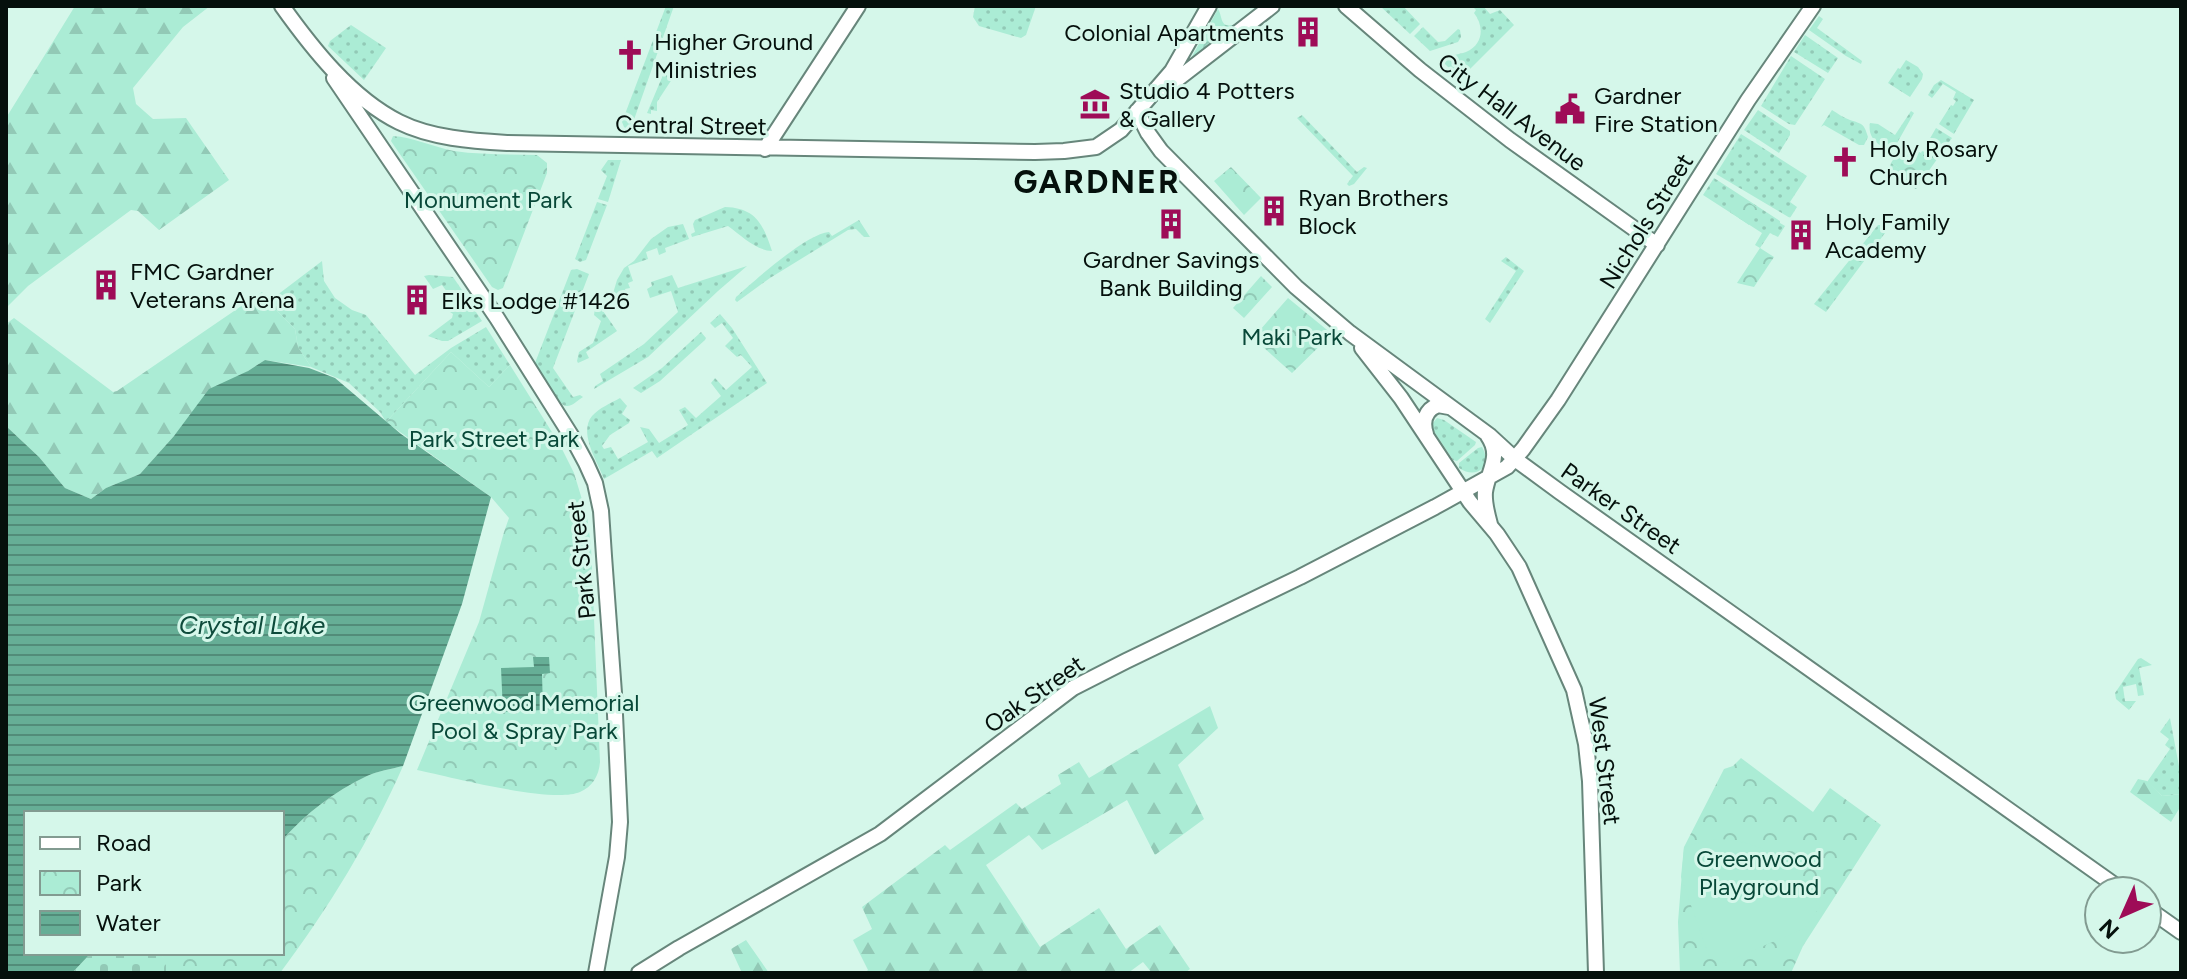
<svg xmlns="http://www.w3.org/2000/svg" width="2187" height="979" font-family="Figtree,sans-serif">
<style>
.grass{fill:url(#grass-dots)}
.forest{fill:url(#forest-firs)}
.cemetery{fill:url(#cemetery-stones)}
.park{fill:url(#park-crowns)}
.pitch{fill:#abecd5}
.water{fill:url(#water-rules)}
.lines{fill:none;stroke-linecap:round;stroke-linejoin:round}
.secondary-casing{stroke:#67867b;stroke-width:18}
.secondary{stroke:#fff;stroke-width:14}
.labels{text-anchor:middle;dominant-baseline:central;stroke-width:6;stroke-linejoin:round;paint-order:stroke}
.poi-label{font-size:24px;fill:#05100c;stroke:#d5f7ea;text-anchor:start}
.street-label{font-size:24px;fill:#05100c;stroke:#d5f7ea}
.park-label{font-size:24px;fill:#084838;stroke:#d5f7ea}
.water-label{font-size:26px;font-style:italic;fill:#0e4b3b;stroke:#d5f7ea}
.district-label{font-size:32px;font-weight:bold;letter-spacing:2px;fill:#05100c;stroke:#d5f7ea}
</style>
<defs>
<pattern id="grass-dots" width="8" height="8" patternUnits="userSpaceOnUse" patternTransform="scale(2)"><rect width="8" height="8" fill="#abecd5"/><path d="M2 2h.1M6 6h.1" fill="none" stroke="#92c9b6" stroke-width="1.8" stroke-linecap="round"/></pattern>
<pattern id="forest-firs" width="22" height="20" patternUnits="userSpaceOnUse" patternTransform="scale(2)"><rect width="22" height="20" fill="#abecd5"/><path d="M5 1l3.5 6h-7zM16 11l3.5 6h-7z" fill="#92c9b6"/></pattern>
<pattern id="cemetery-stones" width="16" height="16" patternUnits="userSpaceOnUse" patternTransform="scale(2)"><rect width="16" height="16" fill="#abecd5"/><path d="M2 7V4a2 2 0 0 1 4 0v3zM10 15v-3a2 2 0 0 1 4 0v3z" fill="#92c9b6"/></pattern>
<pattern id="park-crowns" width="20" height="18" patternUnits="userSpaceOnUse" patternTransform="scale(2)"><rect width="20" height="18" fill="#abecd5"/><path d="M2 6a3 3 0 1 1 6 0M12 15a3 3 0 1 1 6 0" fill="none" stroke="#92c9b6"/></pattern>
<pattern id="water-rules" width="6" height="5" patternUnits="userSpaceOnUse" patternTransform="scale(2)"><rect width="6" height="5" fill="#66ae96"/><path d="M0 2.5h6" fill="none" stroke="#528c79"/></pattern>
</defs>
<rect width="100%" height="100%" fill="#d5f7ea"/>
<path class="grass" d="M666 6H674L630 131 624 127 622 122Z
M975 6H1036L1026 35 1021 38 979 26 973 17Z
M1380 6H1403L1420 24 1410 34Z
M1472 6H1483L1490 14 1500 10 1514 25 1460 79 1441 60C1449 55 1458 55 1466 52 1484 44 1484 26 1474 13L1476 10Z
M1819 16 1823 19 1817 28 1862 61 1861 64 1846 56 1809 30Z
M351 25 386 48 364 80 328 46 330 41Z
M1423 27 1438 42 1445 41 1458 29 1460 30 1461 37 1458 42 1430 51 1414 36Z
M1805 35 1838 58 1828 73 1794 52Z
M1791 56 1825 79 1795 125 1789 124 1761 106Z
M1906 60 1918 67 1923 74 1922 79 1910 97 1888 83 1898 68 1900 69Z
M668 63 678 70 657 102V111L651 110V114L647 113Z
M1941 80 1974 100 1954 134 1939 124 1951 105 1953 106 1956 101 1953 99 1956 92 1943 84 1932 98 1928 95 1934 85Z
M1758 110 1790 131V135L1779 153 1744 130Z
M1832 110C1837 113 1844 118 1850 120 1862 124 1864 123 1868 137L1864 145H1859L1824 125 1821 127Z
M1911 111 1914 113 1892 152C1880 146 1867 139 1870 123L1878 124 1895 135Z
M1302 115 1357 172 1364 167 1367 168 1354 184 1349 186 1347 184 1353 176 1297 118Z
M1936 128 1952 138 1916 189 1888 174 1891 163 1912 176 1925 156 1921 153 1922 151 1925 152 1927 149 1925 147Z
M1741 134 1807 176 1790 202 1797 207 1790 218 1716 174Z
M608 160H621L608 202 598 199 607 176 601 170Z
M1714 178 1780 221V223L1785 226 1778 237 1770 233 1760 248 1755 245 1762 233 1703 195Z
M597 202 607 205 586 260 580 262 575 259Z
M725 207C756 208 763 224 772 251 755 250 742 236 728 226L692 237 691 234 695 232 693 224 695 220Z
M859 220 870 237H864L856 229 848 230 770 278 737 302 735 300 736 297C754 281 806 234 829 232L832 236Z
M683 224 689 239 665 248 666 252 659 255 657 248 646 252 648 259 628 266 633 281 628 283 630 288 625 289 627 294 603 311 617 331 586 352 589 358 578 363 577 361 579 352 593 343 601 321 594 315 595 308 611 300 617 280 624 268 634 261 651 239 668 227Z
M1878 225H1881L1888 229 1826 312 1814 304Z
M1506 257 1524 271 1490 323 1485 319 1516 271 1501 261Z
M322 261 324 281 335 298 352 310 366 315 415 375 451 348 486 327 510 365 489 387 451 352 386 422 380 412 349 383 311 367 298 347 295 329 268 302Z
M747 266 718 291 648 357 594 389 595 386 603 381 600 374 644 344 678 312 671 291 650 298 647 289 652 286 651 282 672 275 678 288Z
M577 269 589 274 553 368 573 397 580 395 583 397C578 400 572 407 566 406 557 405 537 372 535 363L571 270Z
M429 275 453 277 464 293 453 300 442 285 433 289 424 276Z
M466 297 482 321 448 341H442L428 336 452 318 453 314 447 310Z
M720 314 732 328 767 383 657 458 652 451 604 479C598 462 578 433 592 416 599 408 611 403 620 398L627 406 622 414 630 420 629 423 610 435 602 446 604 449 611 447 618 459 648 442 640 427 649 429 659 443 688 425 679 410 685 407 696 418 721 396 711 383 715 378 726 390 752 367 741 355 737 357 725 346 733 338 722 323 715 328 710 323Z
M701 332 706 338 705 340 660 381 641 393 633 388 662 368Z
M1437 418 1444 420 1476 442 1475 445 1457 461 1453 460 1433 430V423Z
M1482 447C1493 466 1477 480 1459 468V463L1478 448Z
M2141 658 2152 665 2139 668 2144 695 2138 696 2136 684 2123 687 2125 701H2136L2129 710 2116 699 2115 693 2138 659Z
M2170 718 2181 777V794L2162 796 2147 782 2170 749 2165 745 2169 739 2160 732Z"/>
<path class="forest" d="M75 6H210L183 27 133 88 136 104 153 119 186 118 229 180 159 230 138 211 131 210 28 286 6 308V118Z
M262 292 268 302 295 329 298 347 311 367 265 360 248 371 174 436 140 474 106 488 91 499 65 488 39 457 6 426V324L14 318 113 392 117 391Z
M1210 706 1218 728 1178 765 1204 819 1155 855 1127 800 1042 850 1029 835 986 865 1040 947 1099 908 1126 949 1160 925 1190 969 1185 973H1152L1143 962 1128 973H865L868 970 853 940 872 929 862 907 945 845 950 850 1016 803 1022 809 1061 784 1058 775 1079 762 1089 778Z
M2138 779 2147 781 2162 796 2181 794V809H2179L2171 822 2130 792Z
M746 940 769 973H742L731 949Z"/>
<path class="cemetery" d="M91 953H159L167 961 166 973H72Z"/>
<path class="park" d="M1218 9C1223 16 1219 30 1236 24L1189 62Z
M393 136C413 137 433 147 454 151 481 155 509 154 537 155L547 163V173L503 288 498 290 492 287 395 147 391 141Z
M1904 143 1926 156 1912 177 1891 163Z
M1231 167 1261 198 1244 215 1214 181Z
M1739 196 1759 209 1749 225 1730 212Z
M1760 248 1774 257 1754 287 1737 283Z
M1261 276 1272 287 1244 318 1233 308Z
M1288 298 1332 334 1292 373 1253 338Z
M451 352 489 387 510 365 560 445 574 473 587 516 591 546 600 762C599 776 592 787 580 792 552 804 451 777 417 770L479 622 504 532 509 518 491 497 386 422Z
M1741 758 1813 812 1830 788 1881 825 1803 946 1791 973H1680L1678 922 1684 847 1724 769 1733 766Z
M403 766C371 839 328 909 280 973H166V961L159 953H282V840C307 813 333 792 367 776 378 771 391 769 403 766Z"/>
<path class="pitch" d="M1721 839C1770 843 1796 865 1820 907L1805 928 1724 963 1709 956 1681 877 1684 847 1709 840Z"/>
<path class="water" d="M265 360 309 368 335 378 401 434 491 497 462 604 403 766C391 769 378 771 367 776 333 792 307 813 282 840V813H26V953H91L72 973H6V426L39 457 65 488 91 499 106 488 140 474 174 436 209 389 248 371Z
M533 657H549L550 673 542 674 543 710 503 712 501 668 534 667Z"/>
<g class="lines">
<g class="secondary-casing">
<path id="secondary" d="M282 6C312 48 351 98 399 122 431 138 472 141 507 143L1035 152 1064 151 1096 147 1121 130 1172 71 1209 6
M1346 6 1420 70 1510 140 1657 245
M334 78 497 318 572 437 586 463 595 483 601 511 604 556 614 693 620 822 617 857 596 973
M1166 88 1272 6
M1137 111 1148 133 1161 151 1296 287 1350 333 1490 436 1515 459 1560 492 2123 891
M765 149 858 6
M1362 348 1401 398 1470 502 1497 534 1519 567 1574 690 1586 744 1590 781 1596 973
M1426 434C1422 422 1425 410 1438 405L1449 407
M1488 436C1502 456 1488 471 1485 492 1484 503 1487 513 1490 524
M2147 908 2181 932
M639 973 679 948 880 834 1073 688 1126 661 1300 577 1435 507 1507 467 1523 449 1558 400 1748 100 1813 6"/>
</g>
<use href="#secondary" class="secondary"/>
</g>
<defs>
<g id="building-bare" transform="scale(2.4)"><path d="M-4-6H4V6H1V3H-1V6H-4ZM-2.5-4.3h1.7v1.8h-1.7ZM.8-4.3h1.7v1.8H.8ZM-2.5-1h1.7V.8h-1.7ZM.8-1h1.7V.8H.8Z" fill="#9e0c57" stroke="#d5f7ea" stroke-width="2.5" paint-order="stroke"/></g>
<g id="church-bare" transform="scale(2.4)"><path d="M-1.2-6h2.4v3.5h3.3v2.4h-3.3V6h-2.4V-.1h-3.3v-2.4h3.3Z" fill="#9e0c57" stroke="#d5f7ea" stroke-width="2.5" paint-order="stroke"/></g>
<g id="museum-bare" transform="scale(2.4)"><path d="M0-6L6-3V-2H-6V-3ZM-5-1h2V3h-2ZM-1-1h2V3h-2ZM3-1h2V3H3ZM-6 4H6V6H-6Z" fill="#9e0c57" stroke="#d5f7ea" stroke-width="2.5" paint-order="stroke"/></g>
<g id="civic-bare" transform="scale(2.4)"><path d="M-.6-6.5H3V-4.5H.6V-3L4-1V1h2V6H-6V1h2V-1L-.6-3ZM-1.2 2.5V6h2.4V2.5Z" fill="#9e0c57" stroke="#d5f7ea" stroke-width="2.5" paint-order="stroke"/></g>
</defs>
<g fill-rule="evenodd">
<use href="#building-bare" x="1308" y="32"/>
<use href="#church-bare" x="630" y="55"/>
<use href="#museum-bare" x="1095" y="104"/>
<use href="#civic-bare" x="1570" y="109"/>
<use href="#church-bare" x="1845" y="162"/>
<use href="#building-bare" x="1274" y="211"/>
<use href="#building-bare" x="1171" y="224"/>
<use href="#building-bare" x="1801" y="235"/>
<use href="#building-bare" x="106" y="285"/>
<use href="#building-bare" x="417" y="300"/>
</g>
<g class="labels">
<g class="poi-label">
<text x="1284" y="32" text-anchor="end">Colonial Apartments</text>
<text x="654" y="41">Higher Ground<tspan x="654" dy="28">Ministries</tspan></text>
<text x="1119" y="90">Studio 4 Potters<tspan x="1119" dy="28">&amp; Gallery</tspan></text>
<text x="1594" y="95">Gardner<tspan x="1594" dy="28">Fire Station</tspan></text>
<text x="1869" y="148">Holy Rosary<tspan x="1869" dy="28">Church</tspan></text>
<text x="1298" y="197">Ryan Brothers<tspan x="1298" dy="28">Block</tspan></text>
<text x="1825" y="221">Holy Family<tspan x="1825" dy="28">Academy</tspan></text>
<text x="1171" y="259" text-anchor="middle">Gardner Savings<tspan x="1171" dy="28">Bank Building</tspan></text>
<text x="130" y="271">FMC Gardner<tspan x="130" dy="28">Veterans Arena</tspan></text>
<text x="441" y="300">Elks Lodge #1426</text>
</g>
<g class="street-label">
<text transform="translate(1512 112) rotate(37)">City Hall Avenue</text>
<text transform="translate(691 125) rotate(1)">Central Street</text>
<text transform="translate(1646 221) rotate(-58)">Nichols Street</text>
<text transform="translate(1621 508) rotate(35)">Parker Street</text>
<text transform="translate(581 560) rotate(-96)">Park Street</text>
<text transform="translate(1034 694) rotate(-35)">Oak Street</text>
<text transform="translate(1605 761) rotate(83)">West Street</text>
</g>
<g class="park-label">
<text x="488" y="199">Monument Park</text>
<text x="1292" y="336">Maki Park</text>
<text x="494" y="438">Park Street Park</text>
<text x="524" y="702">Greenwood Memorial<tspan x="524" dy="28">Pool &amp; Spray Park</tspan></text>
<text x="1759" y="858">Greenwood<tspan x="1759" dy="28">Playground</tspan></text>
</g>
<g class="water-label">
<text x="252" y="625">Crystal Lake</text>
</g>
<g class="district-label">
<text x="1097" y="182">GARDNER</text>
</g>
</g>
<rect width="2187" height="979" fill="none" stroke="#05100c" stroke-width="16"/>
<rect x="24" y="811" width="260" height="144" fill="#d5f7ea" stroke="#829b91" stroke-width="2"/>
<rect x="40" y="837" width="40" height="12" fill="#ffffff" stroke="#829b91" stroke-width="2"/>
<text x="96" y="851" font-size="24" fill="#05100c">Road</text>
<rect x="40" y="871" width="40" height="24" fill="url(#park-crowns)" stroke="#829b91" stroke-width="2"/>
<text x="96" y="891" font-size="24" fill="#05100c">Park</text>
<rect x="40" y="911" width="40" height="24" fill="url(#water-rules)" stroke="#829b91" stroke-width="2"/>
<text x="96" y="931" font-size="24" fill="#05100c">Water</text>
<g transform="translate(2123 915) rotate(225)"><circle r="38" fill="#d5f7ea" stroke="#829b91" stroke-width="2"/>
<path d="M0-6L14 30L0 20L-14 30Z" fill="#9e0c57"/>
<text y="-12" font-size="22" font-weight="bold" text-anchor="middle" fill="#05100c">N</text>
</g>
</svg>
